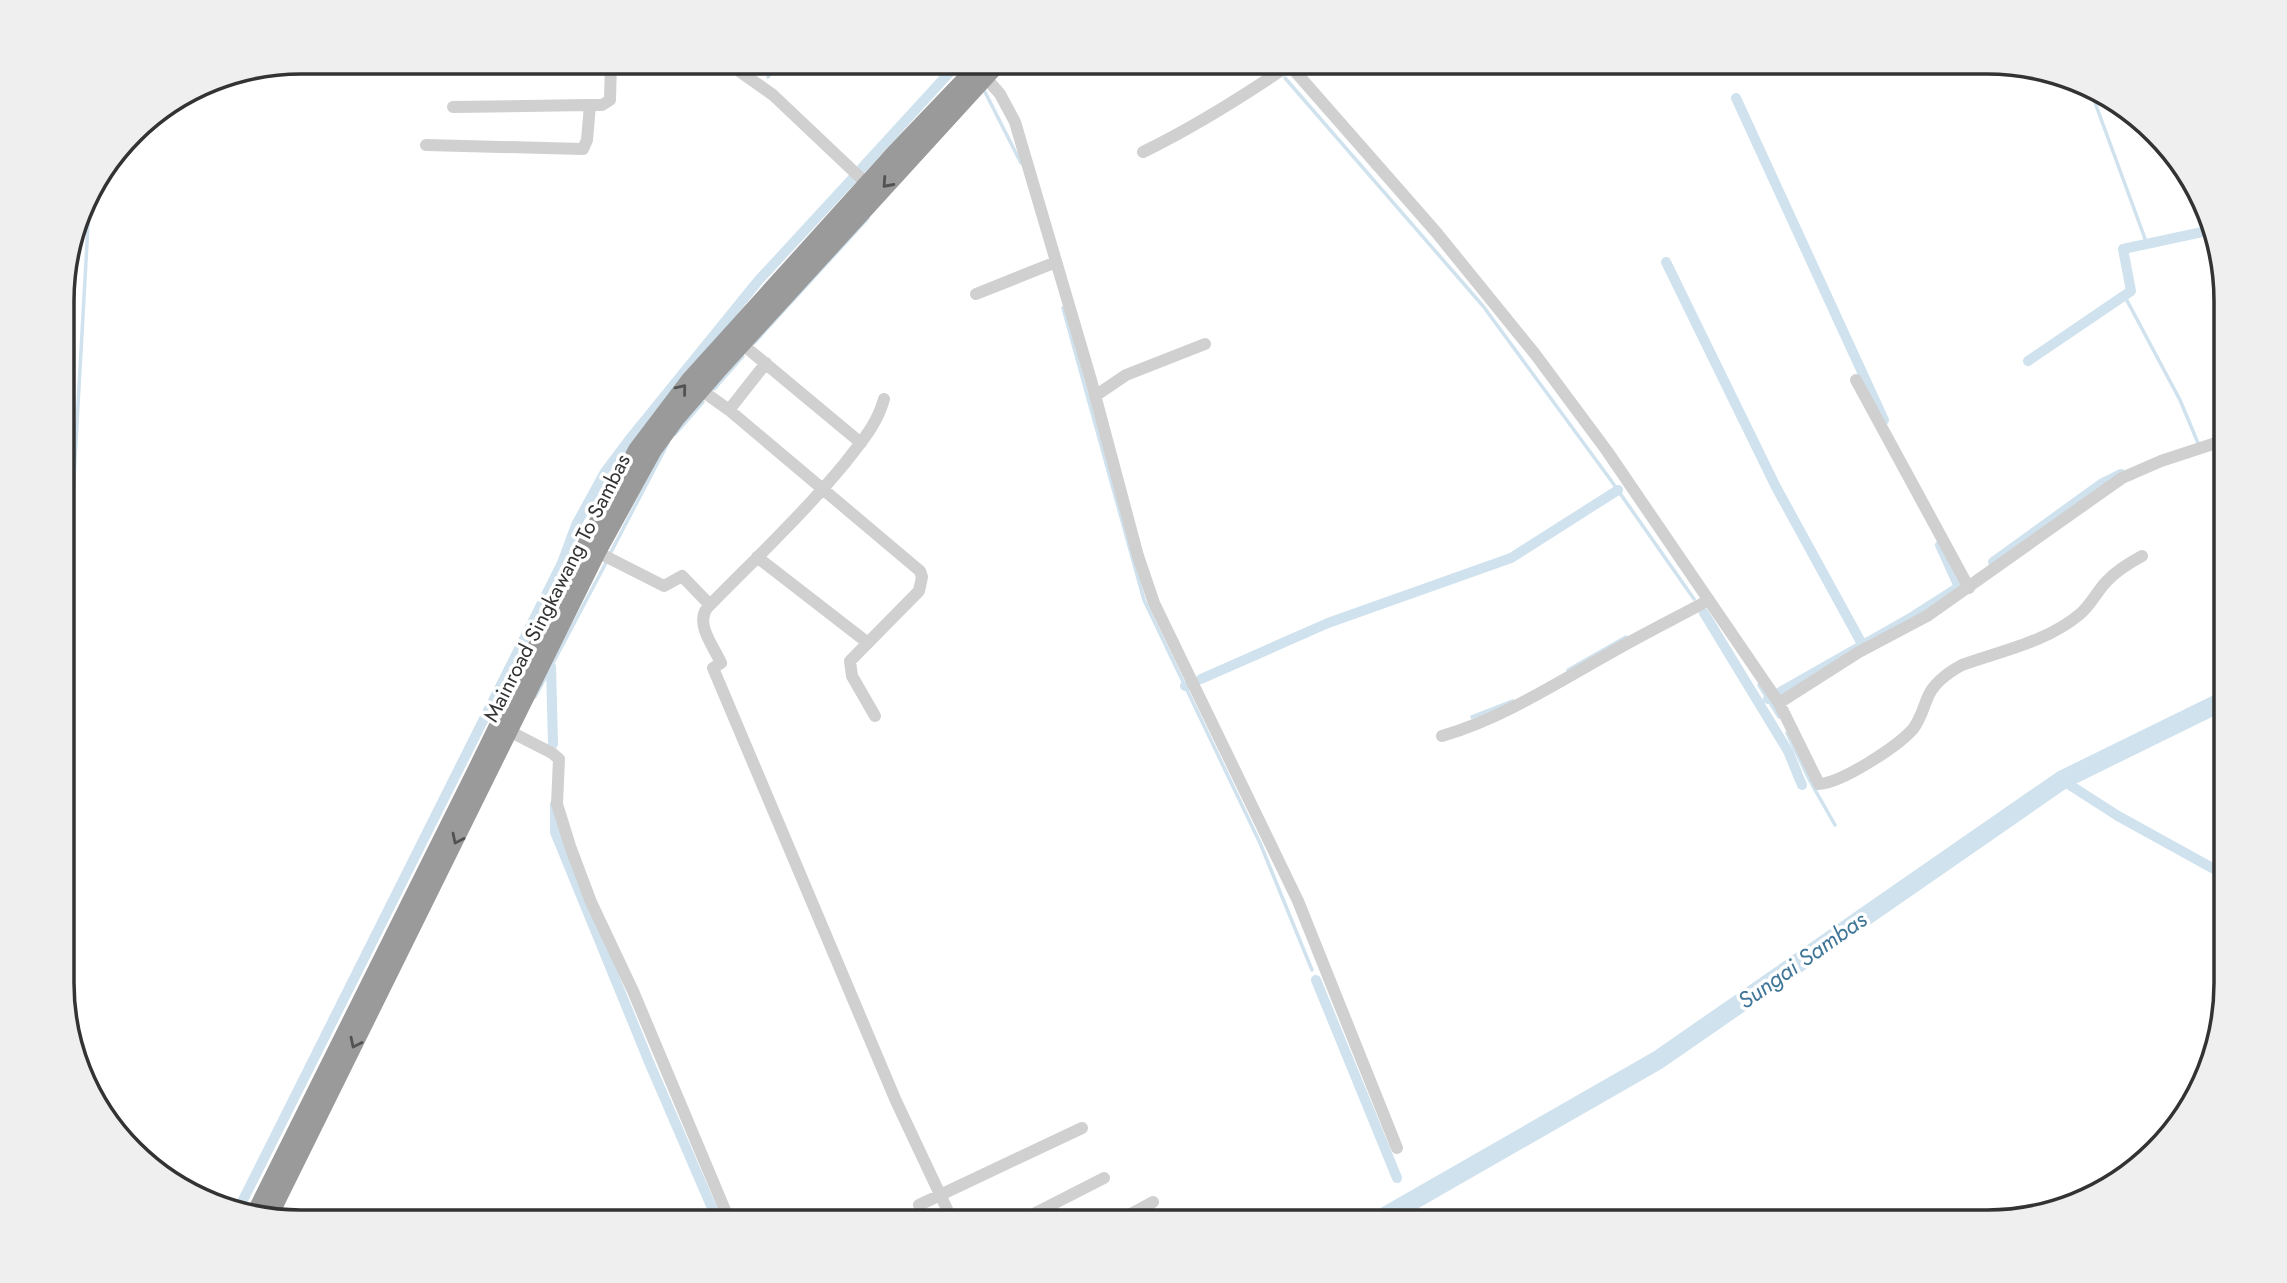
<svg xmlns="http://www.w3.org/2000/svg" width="2287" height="1283" font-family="Jost,sans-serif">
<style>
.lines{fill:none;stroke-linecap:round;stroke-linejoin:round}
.stream{stroke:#cfe2ee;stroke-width:3.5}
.canal{stroke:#cfe2ee;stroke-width:10}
.river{stroke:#cfe2ee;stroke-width:19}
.minor{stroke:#d0d0d0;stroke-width:12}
.highway{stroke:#9a9a9a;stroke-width:18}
.oneway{stroke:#525252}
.labels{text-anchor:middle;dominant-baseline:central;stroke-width:7;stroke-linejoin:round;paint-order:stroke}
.street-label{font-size:21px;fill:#333;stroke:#fff}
.water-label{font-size:23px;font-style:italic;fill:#3f7597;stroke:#fff}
.rim{fill:none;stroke:#333;stroke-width:3.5}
</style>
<rect width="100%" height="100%" fill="#fff"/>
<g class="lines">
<path class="stream" d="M1270 61 1273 65
M1278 61V62
M768 77 780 61
M1285 78 1483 306 1610 479 1694 599
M2090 89 2147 244
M984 90 1021 163
M2124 295 2180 400 2198 443
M1063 308 1144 600 1260 843 1312 970
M754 343 868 218
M714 389 743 356
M675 434 703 402
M610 554 668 443
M1568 670 1626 637
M63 676 90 189
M1759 685 1779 717
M535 697 607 561
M1472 717 1513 701
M1787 733 1810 781 1835 825"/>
<path class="canal" d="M1736 98 1884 420
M862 168 960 61
M1666 262 1776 487 1862 644
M2028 361 2131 291 2123 249 2207 231
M1993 562 2101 484 2121 474
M1704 613 1788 751 1802 785
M551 667 553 744
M1201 679 1328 623 1511 558 1618 490
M1185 686H1186
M1768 699 1912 617 1959 587 1940 545
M2062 780 2118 816 2225 875
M555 804V832L649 1062 718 1222
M1316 980 1397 1178
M240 1206 562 563 576 525 605 472 629 440 758 281 853 178"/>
<path class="river" d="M1377 1221 1658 1060 2062 780 2225 700"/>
<path class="minor" d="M725 61 773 95 867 184
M1286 61 1436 232 1535 354 1607 451 1779 703 1819 784C1842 783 1898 746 1913 729 1920 720 1923 709 1927 699 1933 683 1947 673 1962 665 2001 651 2047 642 2080 614 2091 605 2097 591 2107 581 2117 570 2129 563 2142 556
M986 78 1000 94 1015 122 1091 380 1138 556 1154 603 1298 901 1397 1148
M453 107 590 105
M426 145 583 149 587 140 590 105H602L610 100 611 61
M1143 152C1194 127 1242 97 1289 65
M976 294 1056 262
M742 344 861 443
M1856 380 1969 588
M701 390 729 410 920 571 922 577 919 591 850 661 852 676 875 716
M1095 396 1126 375 1205 344
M884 399C877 425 861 442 845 463 803 514 754 560 707 608 695 624 714 647 721 663L713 668 896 1101 953 1222
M729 410 766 363
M597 552 664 586 682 576 710 605
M757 557 868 643
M1779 703 1859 652 1927 616 2122 478 2161 461 2225 440
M509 731 552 753 559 759 557 804 570 846 591 902 633 991 730 1222
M1442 736C1500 719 1552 686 1605 656 1639 636 1674 619 1709 600
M919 1205 1082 1128
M1018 1222 1104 1178
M1116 1222 1153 1202"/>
<path class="highway" d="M257 1210 476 771 589 539 637 450 690 380 895 153 983 61
M270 1214 597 552 653 450 677 417 717 371 1000 61"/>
</g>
<defs><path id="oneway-chevron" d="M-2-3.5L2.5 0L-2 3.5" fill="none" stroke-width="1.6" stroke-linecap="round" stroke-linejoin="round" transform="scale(1.75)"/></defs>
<g class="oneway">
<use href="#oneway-chevron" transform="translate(887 183) rotate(132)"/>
<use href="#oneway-chevron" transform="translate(682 389) rotate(-51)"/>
<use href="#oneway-chevron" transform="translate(457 839) rotate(116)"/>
<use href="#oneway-chevron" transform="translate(355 1043) rotate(116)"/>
</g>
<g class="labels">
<g class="street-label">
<text transform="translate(557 588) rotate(-63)">Mainroad Singkawang To Sambas</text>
</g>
<g class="water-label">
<text transform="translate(1802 960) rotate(-35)">Sungai Sambas</text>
</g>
</g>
<path d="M0 0H2287V1283H0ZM301 74H1987A227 227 0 0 1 2214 301V983A227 227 0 0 1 1987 1210H301A227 227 0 0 1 74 983V301A227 227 0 0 1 301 74Z" fill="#efefef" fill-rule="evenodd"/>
<path class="rim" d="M301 74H1987A227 227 0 0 1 2214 301V983A227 227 0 0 1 1987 1210H301A227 227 0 0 1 74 983V301A227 227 0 0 1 301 74Z"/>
</svg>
